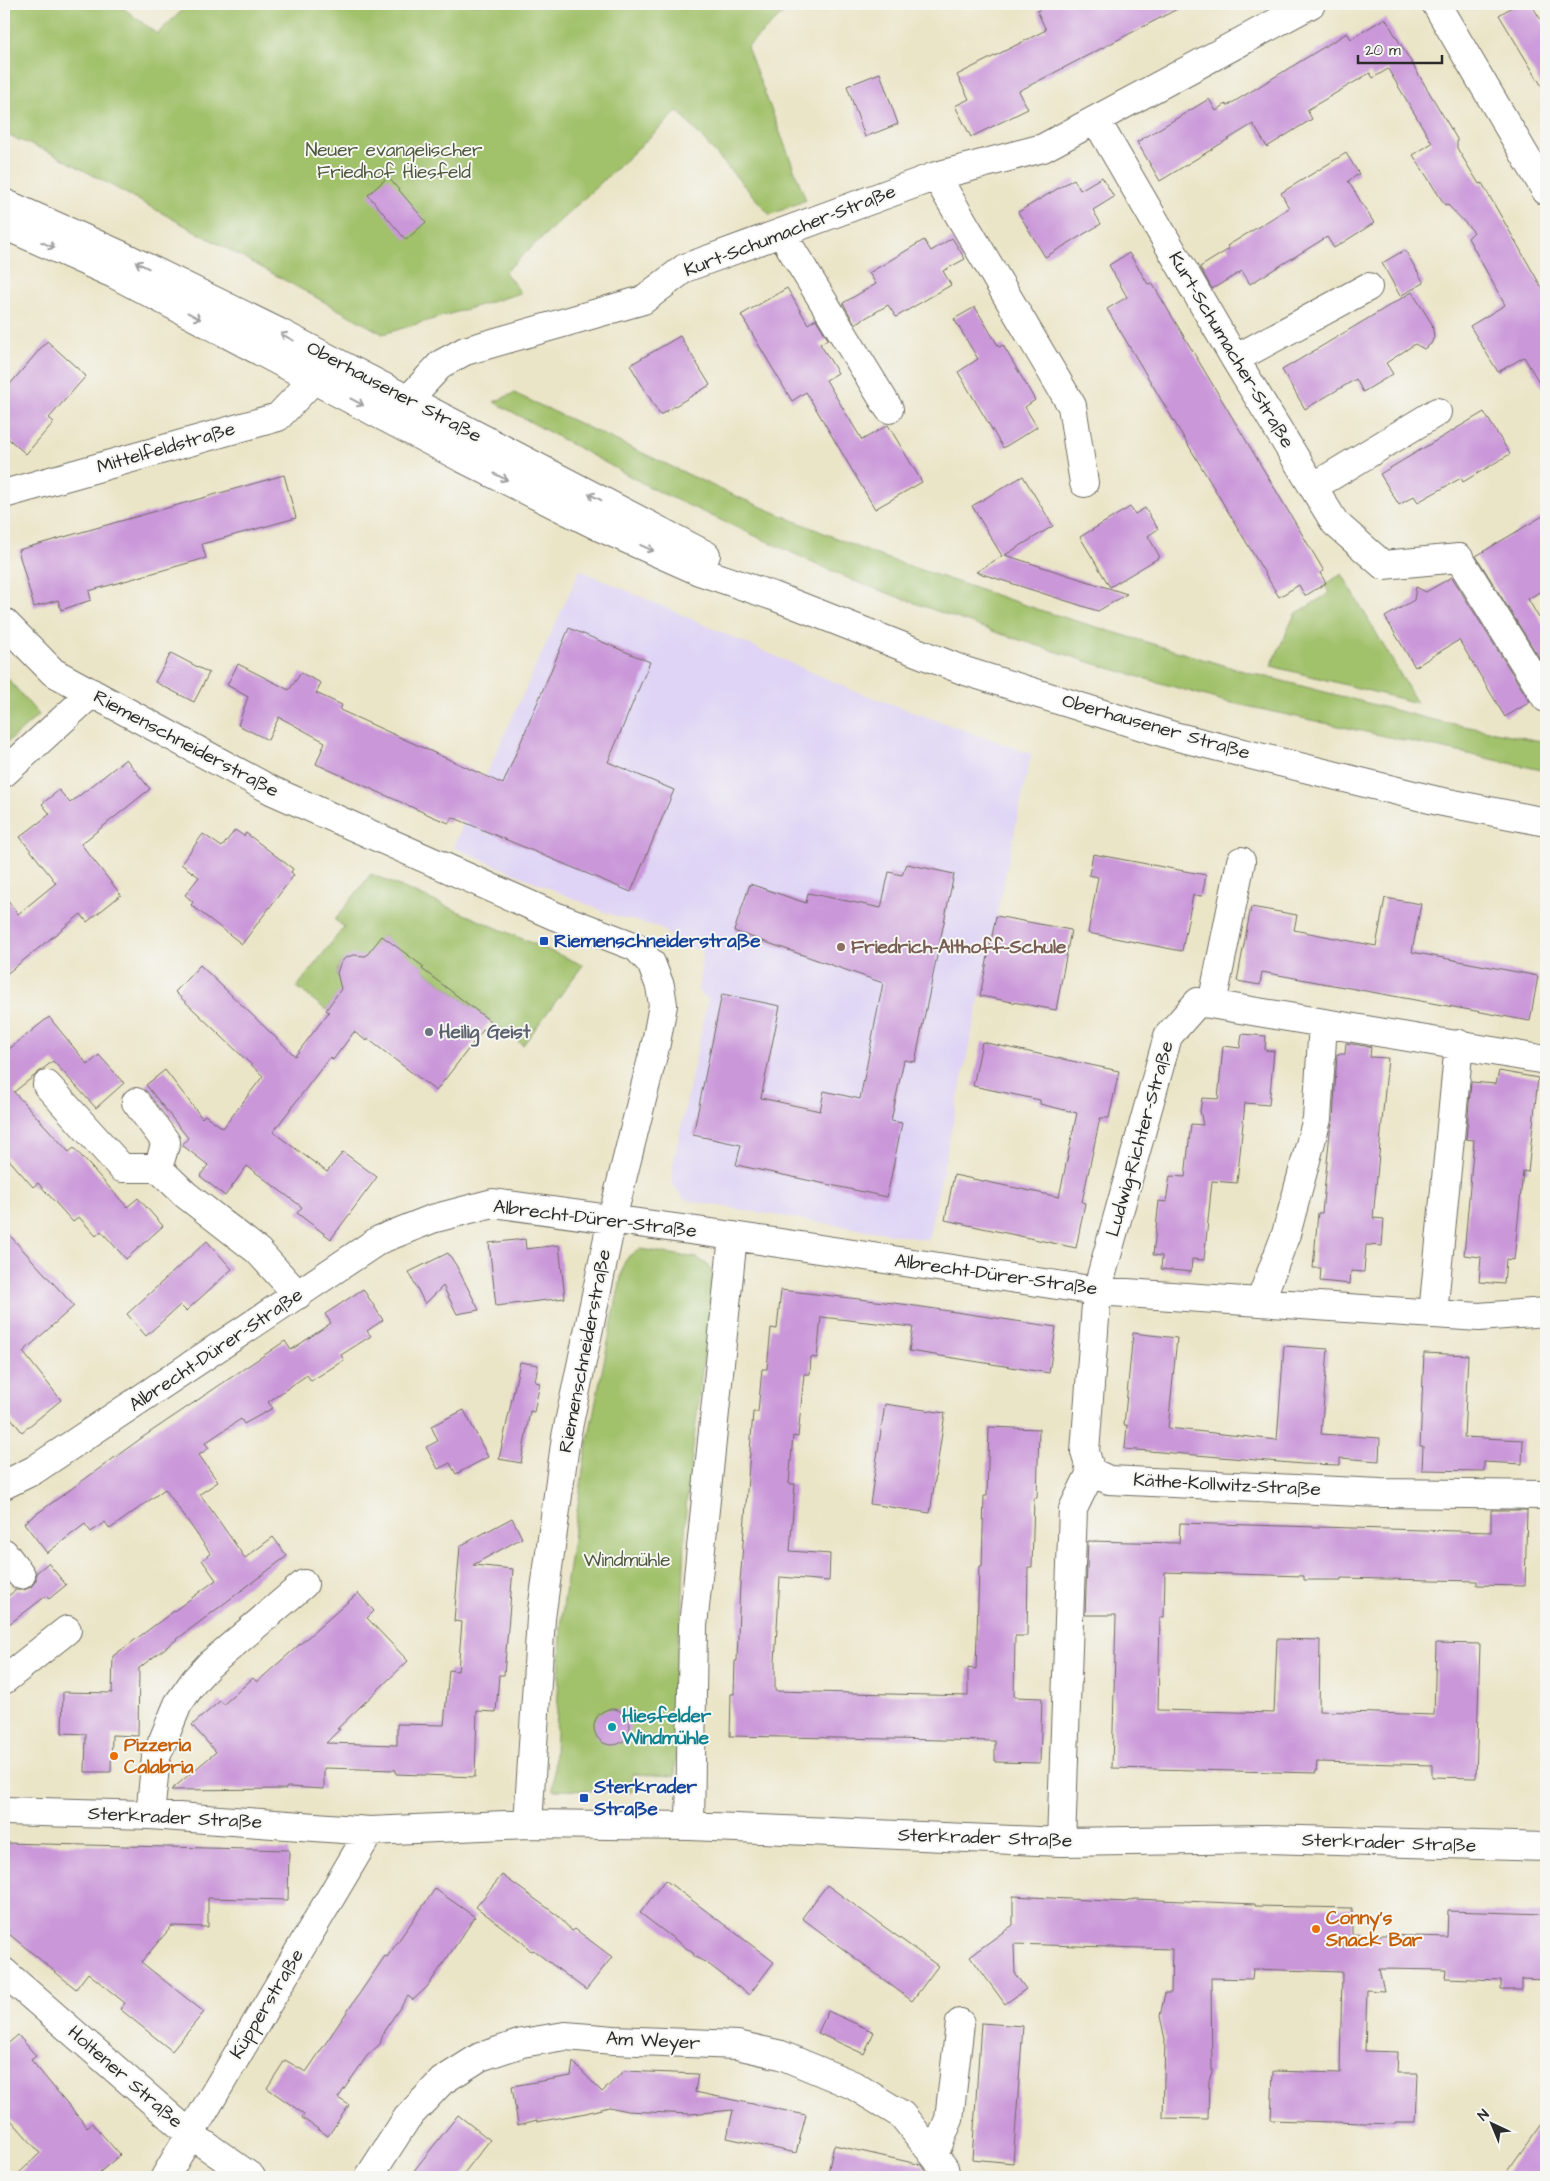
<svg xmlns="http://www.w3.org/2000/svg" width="1550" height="2181" font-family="'Architects Daughter',sans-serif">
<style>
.built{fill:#dfd4f5}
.green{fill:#a1c16a;stroke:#66764a}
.building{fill:#ca97d9}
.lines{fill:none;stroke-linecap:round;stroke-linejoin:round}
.minor-casing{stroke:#6e6c62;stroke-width:30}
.major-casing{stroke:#6e6c62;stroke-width:30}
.minor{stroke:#fff;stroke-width:28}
.major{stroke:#fff;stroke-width:28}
.oneway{stroke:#a0a0a0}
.transit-dot{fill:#1a4fb4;stroke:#f6f6f2;stroke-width:2}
.education-dot{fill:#8d6e63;stroke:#f6f6f2;stroke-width:2}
.worship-dot{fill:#6b7280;stroke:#f6f6f2;stroke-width:2}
.culture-dot{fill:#0f9aa8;stroke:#f6f6f2;stroke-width:2}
.food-dot{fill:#e8710a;stroke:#f6f6f2;stroke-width:2}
.labels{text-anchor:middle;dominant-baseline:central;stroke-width:4;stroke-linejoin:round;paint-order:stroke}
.park-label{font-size:19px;fill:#4e583e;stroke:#f6f6f2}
.street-label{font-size:19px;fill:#2b2b2b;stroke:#f6f6f2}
.transit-label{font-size:19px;font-weight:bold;fill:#164399;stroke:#f6f6f2;text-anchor:start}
.education-label{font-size:19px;font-weight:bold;fill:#785e54;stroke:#f6f6f2;text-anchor:start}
.worship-label{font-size:19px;font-weight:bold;fill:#5b616d;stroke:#f6f6f2;text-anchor:start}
.culture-label{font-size:19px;font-weight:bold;fill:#0d838f;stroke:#f6f6f2;text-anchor:start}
.food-label{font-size:19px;font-weight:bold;fill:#c56008;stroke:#f6f6f2;text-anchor:start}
</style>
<rect width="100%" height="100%" fill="#f6f6f2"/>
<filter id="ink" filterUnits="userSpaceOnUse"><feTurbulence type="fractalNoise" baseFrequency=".02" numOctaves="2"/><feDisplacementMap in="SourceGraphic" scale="10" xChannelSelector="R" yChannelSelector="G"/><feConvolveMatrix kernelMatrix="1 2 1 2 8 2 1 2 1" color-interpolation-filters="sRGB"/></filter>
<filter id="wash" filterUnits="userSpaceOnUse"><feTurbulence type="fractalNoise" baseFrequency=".0096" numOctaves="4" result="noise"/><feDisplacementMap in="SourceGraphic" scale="20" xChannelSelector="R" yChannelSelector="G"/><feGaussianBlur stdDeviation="1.12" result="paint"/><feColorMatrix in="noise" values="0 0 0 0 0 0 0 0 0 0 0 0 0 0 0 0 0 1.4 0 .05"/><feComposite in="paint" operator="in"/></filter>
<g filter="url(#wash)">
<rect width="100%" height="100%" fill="#ebe5c8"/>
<path class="built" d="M580 570 852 690 1031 754 928 1240 700 1203 684 1199 673 1185V1165L708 999 698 991 703 951 679 943 659 927 612 915 453 847Z"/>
<path class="green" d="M4 4H118L157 34 189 4H793L747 47 806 200 770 215 678 111 505 272 521 293 383 334 54 154 4 134Z
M514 393 726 492 874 554 1043 611 1236 669 1433 720 1546 742V771L1223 701 1105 667 998 633 854 581 657 491 494 402Z
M1342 574 1414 698 1417 703 1271 666 1295 614 1330 593 1324 585Z
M4 674 39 715 4 745Z
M371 874 583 965 523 1045 422 969 423 967 382 936 365 958C351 955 338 957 337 975L343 987 326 1010 297 987 344 927 335 920Z
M640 1249 697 1258 708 1265 713 1276 686 1508 682 1620 678 1637 675 1776 632 1774V1792L553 1790 562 1614 586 1450 624 1263 629 1256Z"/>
<g id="blocks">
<path class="building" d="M1050 4H1187L1019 91 1028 109 971 137 955 106 969 99 957 75 1046 30 1037 11Z
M1517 4H1531L1546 28V93L1499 15Z
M1385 18 1457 139V148L1479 184 1482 183 1546 295V394L1524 357 1498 372 1470 326 1505 305 1468 238 1474 232 1447 204 1445 205 1413 155 1432 143 1388 69 1373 78 1370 73 1307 110 1312 119 1267 147 1253 124 1160 181 1137 142 1209 99 1216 111 1226 104 1227 106 1347 33 1351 39Z
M880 73 898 124 865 137 847 86Z
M1346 153 1359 174 1348 181 1374 223 1334 248 1327 237 1250 284 1242 271 1212 289 1200 267 1229 249 1227 246 1289 208 1281 193Z
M388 177 426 222 406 240 368 195Z
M1102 177 1114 197 1093 210 1101 224 1045 257 1018 212 1074 179 1080 190Z
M952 238 965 259 943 271 951 285 896 317 888 305 855 324 843 303 876 284 869 273 924 240 931 251Z
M1405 250 1424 283 1400 296 1382 263Z
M1129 253 1148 284 1152 283 1324 571 1320 573 1326 583 1305 596 1299 585 1279 597 1107 309 1127 297 1109 265Z
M787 288 808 324 816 319 828 339 820 344 838 373 826 380 862 440 888 425 922 482 875 509 806 392 792 401 741 315Z
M1412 292 1432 324 1434 337 1431 344 1424 349 1415 344 1386 363 1393 374 1363 392 1356 379 1305 409 1282 370Z
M975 307 999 347 1003 345 1035 400 1025 407 1037 427 1003 448 958 372 978 359 954 319Z
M680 336 710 385 660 415 630 365Z
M47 341 86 376 49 418 54 422 26 454 4 435V391Z
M1484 412 1510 454 1463 482 1461 478 1418 502 1414 496 1399 505 1380 474Z
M284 475 296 518 202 544 206 558 89 591 91 600 61 610 58 600 34 607 18 550Z
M1023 476 1053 526 1005 555 1127 594 1098 611 976 572 1002 556 972 506Z
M1130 507 1135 514 1145 508 1158 529 1148 536 1160 557 1110 587 1080 537Z
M1546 514V588L1528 599 1546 630V669L1476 556Z
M1452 577 1530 702 1505 717 1459 640 1415 667 1385 617 1414 600 1416 587 1426 592Z
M569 628 650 662 608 762 674 790 631 892 452 817 449 823 436 818 316 764 325 742 279 717 268 740 238 725 248 697 227 685 238 664 289 690 301 673 321 683 316 693 342 705 340 710 503 784Z
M171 653 209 673 194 702 155 682Z
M126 759 150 789 81 844 121 895 87 922 81 914 4 976V895L18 914 56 883 20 837 50 814 42 804 59 790 70 803Z
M235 830 244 836 246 833 293 869 291 872 294 875 242 944 191 905 193 902 185 895 199 877 181 864 203 834 222 847Z
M1093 854 1206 875 1202 896 1193 895 1182 951 1088 933 1098 877 1089 875Z
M907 864 954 874 915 1062 904 1060 891 1121 902 1123 887 1197 736 1165 741 1145 693 1135 722 994 780 1006 761 1098 820 1111 824 1091 860 1099 883 983 734 931 750 884 806 903 808 893 881 908 889 872 902 875Z
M1385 898 1421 904 1412 952 1538 976 1530 1021 1262 972 1260 985 1237 981 1251 907 1297 915 1294 930 1376 946Z
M996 916 1071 930 1056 1010 980 996Z
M382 936 424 967 422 969 490 1021 436 1091 368 1039 367 1041 354 1032 333 1060 330 1057 273 1132 327 1172 343 1152 377 1177 331 1239 297 1213 302 1207 247 1166 225 1196 200 1176 208 1165 182 1145 188 1138 146 1085 165 1070 202 1118 205 1115 223 1128 263 1076 175 992 200 965 295 1056 329 1012 326 1010 341 989 337 973 340 964 345 958 353 955 366 956Z
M49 1017 88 1065 99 1055 124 1083 96 1108 53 1061 14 1092 69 1152 74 1148 127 1207 138 1198 163 1226 126 1259 101 1231 96 1236 79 1217 73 1222 38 1183 33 1187 4 1154V1053Z
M1242 1034 1266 1036 1265 1050 1274 1051 1269 1105 1245 1103 1237 1183 1212 1181 1204 1260 1192 1259 1191 1272 1161 1269 1162 1256 1153 1255 1159 1201 1166 1202 1170 1176 1185 1177 1191 1124 1203 1125 1200 1111 1202 1098 1218 1099 1223 1046 1240 1048Z
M982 1042 1119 1071 1109 1118H1100L1082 1202 1085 1203 1076 1248 945 1220 954 1175 1059 1197 1077 1113 1040 1104V1100L973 1086Z
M1346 1043 1371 1047 1370 1057 1388 1058 1373 1218 1384 1219 1382 1246 1366 1245 1364 1272 1351 1271 1350 1284 1320 1281 1321 1268H1313L1318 1213H1322L1330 1132 1333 1120 1337 1054H1345Z
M1499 1071 1538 1078 1528 1172 1523 1171 1514 1260 1506 1259 1504 1284 1479 1282 1481 1257 1464 1255 1474 1140 1466 1139 1471 1082 1496 1084Z
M4 1229 74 1306 23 1352 61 1400 22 1432 4 1409Z
M525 1239 526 1249 559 1245 565 1298 496 1306 489 1243Z
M207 1241 232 1269 186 1311 180 1305 146 1336 127 1314Z
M448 1253 456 1265 479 1310 457 1314 443 1286 425 1304 409 1272Z
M363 1289 383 1320 367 1331 371 1336 341 1355 344 1360 311 1381 307 1375 268 1402 273 1408 244 1424 241 1419 205 1443 209 1448 199 1455 218 1482 200 1494 245 1558 273 1537 287 1556 139 1668 138 1736 112 1735 111 1772H85L86 1734 62 1733 63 1692 112 1693 113 1656 216 1580 202 1560 211 1554 165 1489 110 1529 105 1522 91 1532 85 1524 47 1553 24 1523 143 1437 285 1341 291 1350 331 1323 325 1314Z
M781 1290 902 1304 1056 1327 1049 1373 909 1351 913 1327 821 1317 817 1358 811 1357 810 1374H804L798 1437 793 1436 789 1484H795L790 1551 830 1554 829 1581 780 1577 775 1662V1691L968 1696V1668L976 1669 979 1566H982L984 1496H987L989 1427 1039 1429 1037 1498H1034L1032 1567H1028L1027 1636H1015L1014 1697 1042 1698 1040 1763 995 1762V1741L730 1736 731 1694H734L735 1661H737L740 1583 753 1412H758L762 1369H767L771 1328 777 1329Z
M1133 1333 1177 1338 1168 1428 1277 1440 1284 1346 1328 1349 1321 1434 1380 1438 1379 1461 1340 1458V1465L1303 1464 1125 1449 1127 1425H1124Z
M1424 1353 1468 1355 1464 1437 1523 1440 1522 1464 1484 1462V1471L1422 1470 1423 1446H1420Z
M520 1362 538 1365 535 1382 540 1383 534 1412 530 1411 521 1463 499 1459Z
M885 1404 945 1413 930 1513 870 1504Z
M464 1410 488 1457 456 1474 450 1463 438 1469 426 1447 438 1441 431 1426Z
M1491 1510H1527L1525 1586 1477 1585V1581L1341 1578V1580H1304V1576L1165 1572 1164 1617H1160L1158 1710 1274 1713 1277 1639 1320 1640 1319 1711 1434 1715 1436 1643 1480 1644 1476 1778 1432 1777V1765L1361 1763 1317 1762 1316 1773 1112 1768 1116 1615H1085L1088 1541 1179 1543 1180 1523 1491 1532Z
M512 1518 522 1538 473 1565 513 1569 504 1675H499L496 1712 477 1711 475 1777 396 1774V1770L324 1768V1789L287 1787 286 1789 171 1790 216 1752 192 1725 220 1701 224 1704 253 1678 257 1682 358 1593 374 1611 367 1618 408 1661 337 1729H340L326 1743 397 1745V1724L444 1725 449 1670 458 1671 462 1622 454 1621 460 1546Z
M48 1563 66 1585 49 1599 46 1596 4 1628V1599L16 1590H24L31 1587 36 1580V1573Z
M594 1727a18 18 0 1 1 36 0a18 18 0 1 1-36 0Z
M4 1843 289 1850 288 1900 208 1898V1927L172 1926 141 1962 204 2012 172 2051 120 2009 125 2003 88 1973 76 1989 4 1930Z
M502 1875 557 1915 572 1931 575 1929 612 1957 586 1990 533 1950 531 1951 522 1942 476 1907Z
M665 1880 774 1962 749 1995 707 1963 693 1956 694 1954 640 1913Z
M827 1885 938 1966 912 2001 802 1918Z
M435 1889 475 1917 428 1986 413 2000 408 1996 384 2031 380 2044 367 2056 338 2098 349 2105 328 2136 302 2118 304 2114 267 2088 285 2060 306 2072 385 1956 387 1957Z
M1013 1896 1125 1902 1135 1899 1255 1904V1906L1352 1908V1934L1447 1937 1448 1911 1546 1914V1980L1522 1979V1990H1501V1980L1445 1978 1446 1970 1379 1969 1384 1991 1367 1990 1365 2051 1398 2052 1397 2073H1418L1416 2122H1395V2124L1271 2120 1273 2071 1340 2073 1342 1972 1253 1969 1252 1979 1211 1978 1212 2072 1209 2081 1208 2119 1163 2118 1165 2039 1160 2016 1165 1993H1171L1172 1949 1014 1944 1015 1974 1026 1989 1005 2004 970 1956 1013 1925Z
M828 2011 874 2032 864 2054 818 2033Z
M981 2023 1023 2026 1013 2163 972 2159Z
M18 2035 36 2056 31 2060 87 2127 92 2123 120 2155 94 2177H15L40 2153 4 2112V2047Z
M573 2062 602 2092 624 2071 698 2074 695 2092 806 2115 796 2153 727 2138 733 2110 690 2114 627 2111 609 2107 586 2113 537 2122V2120L518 2125 512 2086 571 2076Z
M458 2115 490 2140 461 2177H409Z
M1546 2117V2177H1503Z
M834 2145 922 2165 930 2177H827Z"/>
</g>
</g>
<g filter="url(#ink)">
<use href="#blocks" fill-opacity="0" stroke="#6e6c62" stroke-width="1"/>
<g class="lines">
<g class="minor-casing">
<path id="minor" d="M1436 4 1546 191
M1096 120 1235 359 1335 523 1383 565 1459 558 1546 698
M936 176 1072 406 1084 483
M782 234 889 409
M1235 359 1368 287
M408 400 441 364 465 351 643 300 685 268 936 176 1043 148 1311 4
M1313 487 1437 412
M4 494 278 417 314 379
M4 622 53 672 273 791 555 916 636 947 651 963 660 986 663 1005 656 1043 612 1219 566 1437 541 1618 528 1824
M4 773 92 693
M1212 1004 1241 861
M47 1085 122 1168H158
M136 1102 166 1142 158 1168 186 1195 258 1251 298 1295
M1260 1302 1286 1234 1317 1119 1323 1023
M1433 1314 1459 1044
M1091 1472 1085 1452 1097 1291 1168 1036 1198 1002 1546 1060
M1091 1472 1109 1480 1380 1493 1546 1495
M4 1485 34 1470 379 1240 432 1219 493 1203 733 1236 1097 1291 1479 1317 1546 1312
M4 1553 21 1575
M4 1680 67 1630
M4 1811 150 1815 370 1831 528 1824 690 1826 1061 1842 1266 1839 1546 1847
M150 1815 156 1757 178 1704 195 1680 209 1665 304 1584
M690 1826 693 1626 733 1236
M1061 1842 1073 1509 1091 1472
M4 1972 190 2134 251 2177
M934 2155 949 2119 960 2023
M165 2177 370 1831
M369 2177 407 2118 442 2081 480 2057 522 2043 565 2036 614 2040 737 2045 781 2055 853 2085 902 2115 944 2168 946 2177"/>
</g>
<g class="major-casing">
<path id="major" d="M4 203 123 256 278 332 706 555
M4 225 116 275 462 458 602 528 699 571 776 597 965 671 1174 736 1438 801 1546 822"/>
</g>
<use href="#minor" class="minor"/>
<use href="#major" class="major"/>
</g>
<defs><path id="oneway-shaft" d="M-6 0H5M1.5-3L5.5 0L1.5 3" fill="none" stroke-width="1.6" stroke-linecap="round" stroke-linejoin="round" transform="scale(1.25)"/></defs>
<g class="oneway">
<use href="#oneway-shaft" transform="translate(48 245) rotate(24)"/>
<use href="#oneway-shaft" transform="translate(142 265) rotate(-154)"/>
<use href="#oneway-shaft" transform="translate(194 316) rotate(28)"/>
<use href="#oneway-shaft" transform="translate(287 337) rotate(-152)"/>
<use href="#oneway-shaft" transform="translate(357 402) rotate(28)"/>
<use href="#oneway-shaft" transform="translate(501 477) rotate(27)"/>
<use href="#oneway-shaft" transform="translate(595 497) rotate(-153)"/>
<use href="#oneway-shaft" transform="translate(647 548) rotate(24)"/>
</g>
</g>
<g class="transit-dot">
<rect x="539" y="936" width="10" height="10" rx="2.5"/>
<rect x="579" y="1793" width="10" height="10" rx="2.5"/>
</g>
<circle class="education-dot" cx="841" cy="947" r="5"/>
<circle class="worship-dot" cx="429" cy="1032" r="5"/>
<circle class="culture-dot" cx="612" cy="1727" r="5"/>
<g class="food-dot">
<circle cx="114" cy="1756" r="5"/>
<circle cx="1316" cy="1929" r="5"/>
</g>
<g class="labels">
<g class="park-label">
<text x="394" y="150">Neuer evangelischer<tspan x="394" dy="22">Friedhof Hiesfeld</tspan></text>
<text x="627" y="1560">Windmühle</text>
</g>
<g class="street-label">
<text transform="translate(790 231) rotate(-21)">Kurt-Schumacher-Straße</text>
<text transform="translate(1231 350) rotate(59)">Kurt-Schumacher-Straße</text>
<text transform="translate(394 392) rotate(28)">Oberhausener Straße</text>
<text transform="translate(166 448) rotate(-16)">Mittelfeldstraße</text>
<text transform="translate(1156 727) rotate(16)">Oberhausener Straße</text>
<text transform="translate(186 744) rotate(28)">Riemenschneiderstraße</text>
<text transform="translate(1140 1139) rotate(-74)">Ludwig-Richter-Straße</text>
<text transform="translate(595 1219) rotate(7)">Albrecht-Dürer-Straße</text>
<text transform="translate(996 1275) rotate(8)">Albrecht-Dürer-Straße</text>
<text transform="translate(216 1350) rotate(-34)">Albrecht-Dürer-Straße</text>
<text transform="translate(585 1351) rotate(-79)">Riemenschneiderstraße</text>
<text transform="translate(1227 1485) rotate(3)">Käthe-Kollwitz-Straße</text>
<text transform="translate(175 1818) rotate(3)">Sterkrader Straße</text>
<text transform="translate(985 1838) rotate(2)">Sterkrader Straße</text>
<text transform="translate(1389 1843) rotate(2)">Sterkrader Straße</text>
<text transform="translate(267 2004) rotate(-59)">Küpperstraße</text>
<text transform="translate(653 2041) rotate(3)">Am Weyer</text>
<text transform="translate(125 2077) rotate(41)">Holtener Straße</text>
</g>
<g class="transit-label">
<text x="554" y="941">Riemenschneiderstraße</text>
<text x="594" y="1787">Sterkrader<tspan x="594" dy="22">Straße</tspan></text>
</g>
<g class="education-label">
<text x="851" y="947">Friedrich-Althoff-Schule</text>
</g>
<g class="worship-label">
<text x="439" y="1032">Heilig Geist</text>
</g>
<g class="culture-label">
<text x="622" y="1716">Hiesfelder<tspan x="622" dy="22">Windmühle</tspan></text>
</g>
<g class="food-label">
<text x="124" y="1745">Pizzeria<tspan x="124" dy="22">Calabria</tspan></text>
<text x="1326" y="1918">Conny's<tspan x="1326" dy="22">Snack Bar</tspan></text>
</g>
</g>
<rect width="1550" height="2181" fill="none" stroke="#f6f6f2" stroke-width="20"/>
<g transform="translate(1492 2124) rotate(316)" stroke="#f6f6f2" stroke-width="4" paint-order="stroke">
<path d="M0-4L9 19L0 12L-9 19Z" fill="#2b2b2b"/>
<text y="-8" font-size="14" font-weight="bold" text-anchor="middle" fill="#2b2b2b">N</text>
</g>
<path d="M1358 55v8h84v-8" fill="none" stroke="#2b2b2b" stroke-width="2.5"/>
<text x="1365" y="55" font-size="15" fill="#2b2b2b" stroke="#f6f6f2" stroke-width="4" paint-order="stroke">20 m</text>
</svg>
